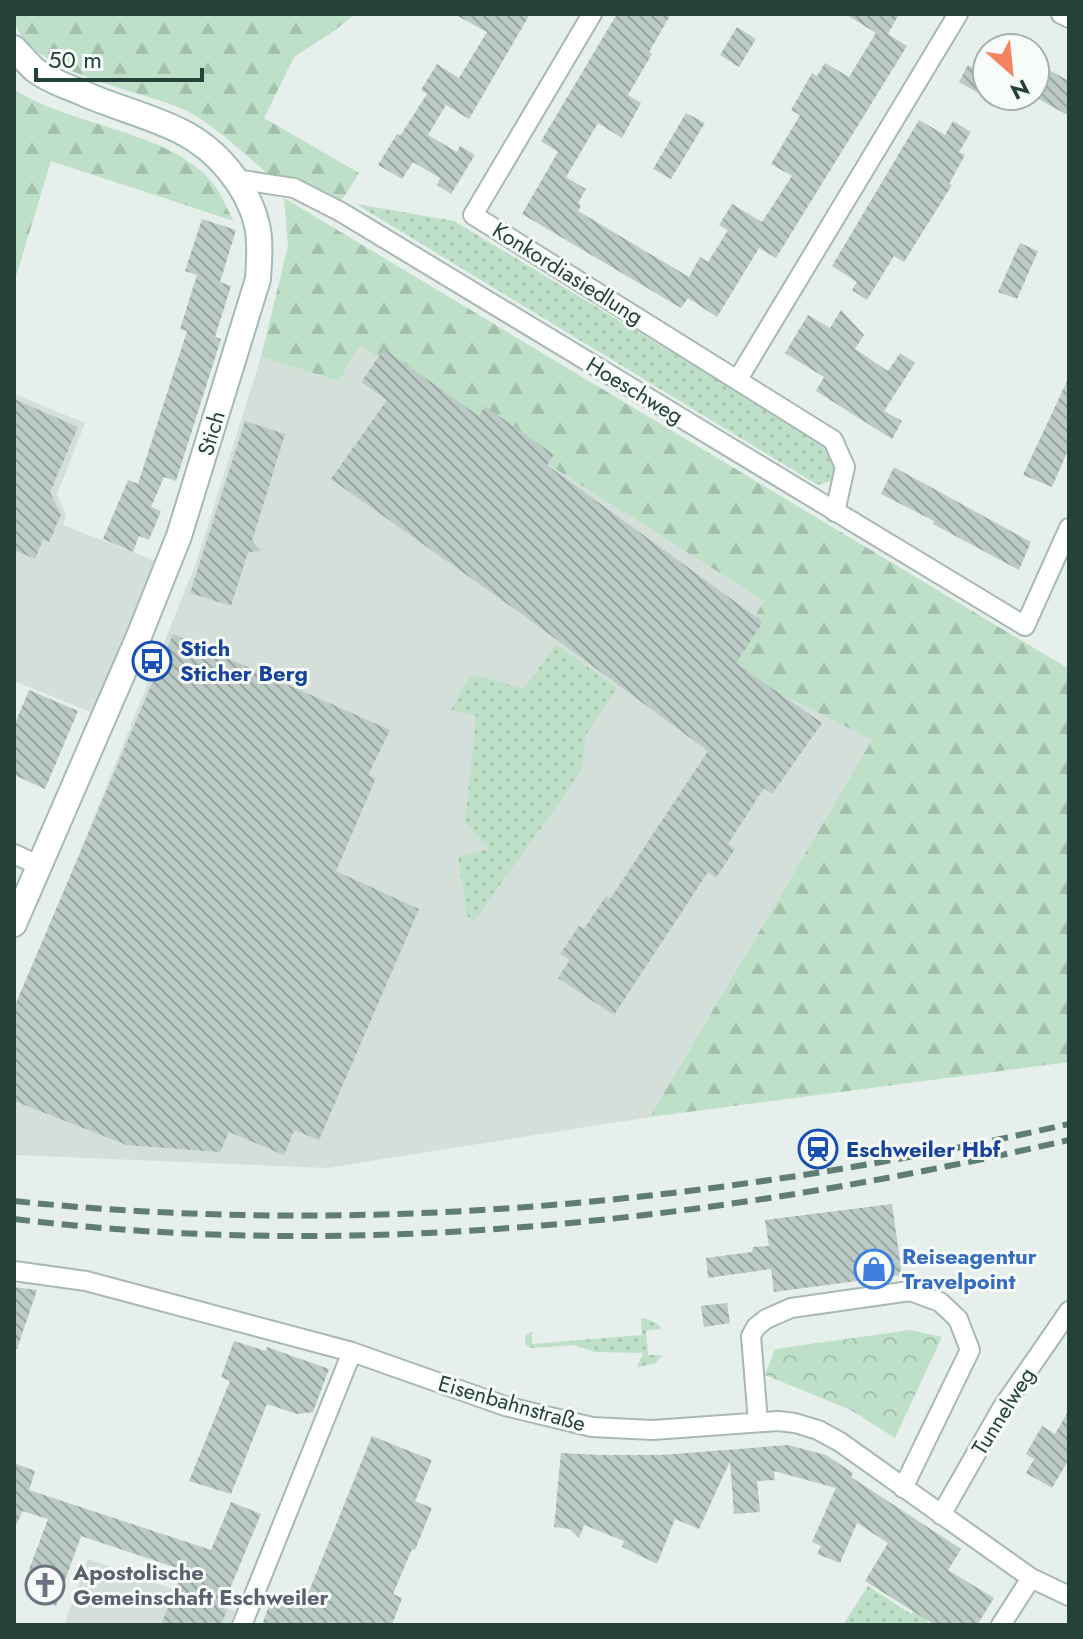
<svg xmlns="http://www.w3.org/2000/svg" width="1083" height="1639" font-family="Jost,sans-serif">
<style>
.built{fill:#d4dfda}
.grass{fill:url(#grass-dots)}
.forest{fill:url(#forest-firs)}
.park{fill:url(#park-crowns)}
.building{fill:url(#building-back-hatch)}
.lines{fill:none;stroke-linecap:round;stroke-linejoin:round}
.street-casing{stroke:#a8b8b2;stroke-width:22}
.secondary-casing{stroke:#a4bbb3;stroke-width:28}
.street{stroke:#fff;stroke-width:18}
.secondary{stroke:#fff;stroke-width:24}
.rail{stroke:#5f7d75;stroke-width:6;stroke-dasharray:16 8;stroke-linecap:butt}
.labels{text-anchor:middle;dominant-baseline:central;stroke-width:6;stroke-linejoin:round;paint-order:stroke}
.street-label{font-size:22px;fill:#24423a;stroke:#f7fbf9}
.transit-label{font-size:22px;font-weight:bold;fill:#164399;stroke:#f7fbf9;text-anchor:start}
.shop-label{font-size:22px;font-weight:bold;fill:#366cbe;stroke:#f7fbf9;text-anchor:start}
.worship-label{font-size:22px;font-weight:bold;fill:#5b616d;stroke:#f7fbf9;text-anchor:start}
</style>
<defs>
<pattern id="grass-dots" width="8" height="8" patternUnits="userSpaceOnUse" patternTransform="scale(2)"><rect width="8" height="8" fill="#bfe0c8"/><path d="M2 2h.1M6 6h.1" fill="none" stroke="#a4c1ad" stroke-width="1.8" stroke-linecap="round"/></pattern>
<pattern id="forest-firs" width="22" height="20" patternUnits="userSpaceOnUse" patternTransform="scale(2)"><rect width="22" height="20" fill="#bfe0c8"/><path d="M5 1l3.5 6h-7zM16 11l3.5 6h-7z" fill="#a4c1ad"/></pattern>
<pattern id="park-crowns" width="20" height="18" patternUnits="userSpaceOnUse" patternTransform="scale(2)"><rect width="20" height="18" fill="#bfe0c8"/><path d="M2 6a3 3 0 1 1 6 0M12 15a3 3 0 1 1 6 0" fill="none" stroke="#a4c1ad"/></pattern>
<pattern id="building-back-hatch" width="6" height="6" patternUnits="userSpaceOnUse" patternTransform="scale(2)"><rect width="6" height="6" fill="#bbcac4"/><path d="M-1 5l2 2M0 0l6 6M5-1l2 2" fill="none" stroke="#98a6a0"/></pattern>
</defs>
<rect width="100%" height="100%" fill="#e6efeb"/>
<path class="built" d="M360 344 764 601 726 665 872 740 650 1117 326 1168 14 1155V1007L68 882 196 563 261 357 339 381Z
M14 394 85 423 57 494 66 515 63 525 158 562 93 713 14 681Z
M88 1559 235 1611 230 1625H64Z"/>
<path class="grass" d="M356 204 454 221 819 441C829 454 839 465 830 481L818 485Z
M556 644 617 688 586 735 582 767 564 796 474 921 467 916 458 857 489 849 465 822 476 716 451 710 471 674 524 689Z
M645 1318 659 1325 661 1329 646 1331 648 1355H663L654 1364 637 1367 643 1353 595 1352 574 1345 531 1348 525 1344 526 1335 532 1332V1344L642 1335 641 1319Z
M868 1586 911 1614 925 1594 939 1604 925 1625H843Z"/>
<path class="forest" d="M14 14H355L334 31 294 57 264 118 359 173 342 200C325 192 308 182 291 178 283 176 273 177 267 173 242 152 218 128 189 112 150 91 14 72 14 14Z
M14 89C71 128 177 130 217 189 223 199 228 211 234 221L51 161 14 283Z
M284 198 1069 669V1062L650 1117 872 740 725 665 764 601 360 345 339 381 261 357 288 246Z"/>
<path class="park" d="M910 1330 942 1337 895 1438 851 1410 765 1375 775 1349Z"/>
<path class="building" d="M454 14H530L469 119 446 105 428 135 457 152 460 146 475 155 451 194 437 185 440 178 413 162 402 179 378 165 397 134 400 136 427 94 421 90 437 64 459 78 487 32Z
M617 14H671L649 52 652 54 628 95 641 103 622 138 598 123 566 177 586 189 578 203 581 205 578 211 689 277 700 257 708 262 728 230 719 225 732 204 762 222 792 176 771 164 800 115 791 110 812 73 817 76 825 63 849 77 876 33 845 14H899L888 34 907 46 776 258 759 248 717 317 688 298 681 308 522 214 558 152 541 141Z
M737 27 756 39 739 67 720 55Z
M1035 62 1069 81V116L1035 97Z
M968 65 987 76V98L959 82Z
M686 113 705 123 671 179 653 169Z
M919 120 945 135 953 121 971 132 959 152 965 155 949 184 952 185 904 262 894 256 867 300 852 290 857 282 832 266Z
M202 219 236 230 220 282 231 286 215 337 221 339 176 481 164 477 151 507 161 511 149 540 139 536 133 552 103 539 128 480 138 484 187 331 180 329 197 275 185 271Z
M1020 243 1038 251 1017 299 998 292Z
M841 310 864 335 855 349 888 371 900 353 915 363 884 411 902 421 892 439 816 391 824 377 785 353 808 315 830 328Z
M384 349 479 416 485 406 554 455 547 465 763 622 736 663 822 723 772 794 764 788 728 844 735 849 716 878 708 872 614 1015 558 978 570 960 560 954 579 926 584 929 606 896 610 899 708 751 519 612 331 479 387 400 361 382Z
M1069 377V448L1052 487 1023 475Z
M14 399 78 427 50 492 61 515 49 542 43 539 35 559 14 550Z
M245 421 285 434 252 541 261 551 248 552 231 606 190 593Z
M894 467 1031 542 1019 570 933 524 934 521 881 494Z
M173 634 390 730 368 775 376 778 336 871 419 909 319 1140 294 1130 284 1155 229 1132 220 1152 127 1145 14 1101V1008Z
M29 690 78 711 45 789 14 775V726Z
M892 1204 902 1275 774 1292 771 1269 708 1278 706 1258 752 1252 753 1247 769 1246 765 1220Z
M14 1287 37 1290 17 1349H14Z
M727 1303 730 1323 704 1327 701 1306Z
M234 1341 266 1351 267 1347 329 1369 313 1412 297 1414 267 1404 231 1494 189 1481 230 1381 221 1377Z
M1069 1410V1459L1052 1488 1026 1473 1034 1459 1026 1454 1042 1426 1055 1434Z
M372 1436 432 1460 415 1501 432 1508 415 1550 412 1549 393 1594 402 1598 392 1625H262L273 1594 303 1606Z
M788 1445 826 1455 853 1473 851 1477 961 1549 948 1570 994 1598 977 1625H935L865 1581 888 1543 857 1523 840 1563 817 1554 821 1546 812 1542 836 1488 774 1471 775 1480 757 1481 760 1512 734 1514 730 1461 699 1529 675 1519 657 1564 622 1547 624 1541 584 1525 579 1538 570 1529 554 1527 561 1453 601 1455H662Z
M14 1463 35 1471 29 1490 211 1550 231 1502 261 1514 222 1608 227 1610 221 1625H161L183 1570 81 1536 56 1606 26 1596 34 1574 28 1572 48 1519 22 1511 17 1524H14Z"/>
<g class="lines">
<g class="street-casing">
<path id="street" d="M592 14 473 215 833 440 845 467 835 512
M1061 14 1069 18
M235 179 294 188 341 212 1025 626 1069 528
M738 379 958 14
M14 854 38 865
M14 1271 86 1281 352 1352 505 1406 592 1427 653 1430 778 1421 795 1423 818 1430 840 1442 1031 1578 1069 1596
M758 1422 751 1336 756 1327 766 1319 791 1308 910 1291 940 1302 958 1319 970 1350 903 1488
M941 1515 1002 1408 1069 1311
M242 1625 352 1352
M1001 1625 1031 1578"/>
</g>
<g class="secondary-casing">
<path id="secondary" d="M14 48C21 55 28 64 35 70 49 81 69 87 85 94 116 108 151 116 182 132 216 149 248 186 257 225 261 242 259 261 258 279L179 536 139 636 14 924"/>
</g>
<use href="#street" class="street"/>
<use href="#secondary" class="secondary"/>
<path class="rail" d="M14 1201C366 1238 725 1202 1069 1124
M14 1219C366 1262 725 1219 1069 1140"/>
</g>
<defs>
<g id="bus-ring" transform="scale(2)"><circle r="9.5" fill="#f7fbf9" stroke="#1a4fb4" stroke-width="1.5"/><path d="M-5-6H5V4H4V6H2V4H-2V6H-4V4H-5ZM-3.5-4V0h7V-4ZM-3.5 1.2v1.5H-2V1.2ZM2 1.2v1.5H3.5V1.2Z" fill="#1a4fb4"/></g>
<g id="station-ring" transform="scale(2)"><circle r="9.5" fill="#f7fbf9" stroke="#1a4fb4" stroke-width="1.5"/><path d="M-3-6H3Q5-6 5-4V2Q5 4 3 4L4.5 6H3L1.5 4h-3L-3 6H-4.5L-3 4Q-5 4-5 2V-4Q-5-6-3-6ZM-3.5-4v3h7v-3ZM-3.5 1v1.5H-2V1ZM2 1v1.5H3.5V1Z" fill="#1a4fb4"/></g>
<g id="shop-ring" transform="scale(2)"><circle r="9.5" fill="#f7fbf9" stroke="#3f7fe0" stroke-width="1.5"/><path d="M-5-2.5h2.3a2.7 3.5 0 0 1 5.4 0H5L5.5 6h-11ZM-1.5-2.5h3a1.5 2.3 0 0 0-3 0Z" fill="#3f7fe0"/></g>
<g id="church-ring" transform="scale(2)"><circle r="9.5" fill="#f7fbf9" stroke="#6b7280" stroke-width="1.5"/><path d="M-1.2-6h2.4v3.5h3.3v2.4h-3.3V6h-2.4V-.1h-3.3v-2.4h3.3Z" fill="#6b7280"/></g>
</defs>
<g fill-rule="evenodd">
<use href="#bus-ring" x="152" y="661"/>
<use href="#station-ring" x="818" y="1149"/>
<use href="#shop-ring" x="874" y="1269"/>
<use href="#church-ring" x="45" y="1585"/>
</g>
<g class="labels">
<g class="street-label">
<text transform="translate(568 273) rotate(32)">Konkordiasiedlung</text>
<text transform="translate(635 390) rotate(31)">Hoeschweg</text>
<text transform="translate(211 433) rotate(-73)">Stich</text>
<text transform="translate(512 1403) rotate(16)">Eisenbahnstraße</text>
<text transform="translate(1003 1411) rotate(-58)">Tunnelweg</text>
</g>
<g class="transit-label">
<text x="180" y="648">Stich<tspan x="180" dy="25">Sticher Berg</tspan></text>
<text x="846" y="1149">Eschweiler Hbf</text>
</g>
<g class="shop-label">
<text x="902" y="1256">Reiseagentur<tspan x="902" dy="25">Travelpoint</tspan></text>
</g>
<g class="worship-label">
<text x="73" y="1572">Apostolische<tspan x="73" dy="25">Gemeinschaft Eschweiler</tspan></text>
</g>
</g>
<rect width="1083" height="1639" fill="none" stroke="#24423a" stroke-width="32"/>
<g transform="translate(1011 72) rotate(153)"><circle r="38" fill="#f7fbf9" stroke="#a3b1ad" stroke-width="2"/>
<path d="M0-6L14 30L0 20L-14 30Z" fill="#f4845f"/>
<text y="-12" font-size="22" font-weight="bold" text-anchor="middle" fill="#24423a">N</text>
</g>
<path d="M36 68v12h166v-12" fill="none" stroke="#24423a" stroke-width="4"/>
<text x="48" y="68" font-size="24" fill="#24423a" stroke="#f7fbf9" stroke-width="6" paint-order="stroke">50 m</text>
</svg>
